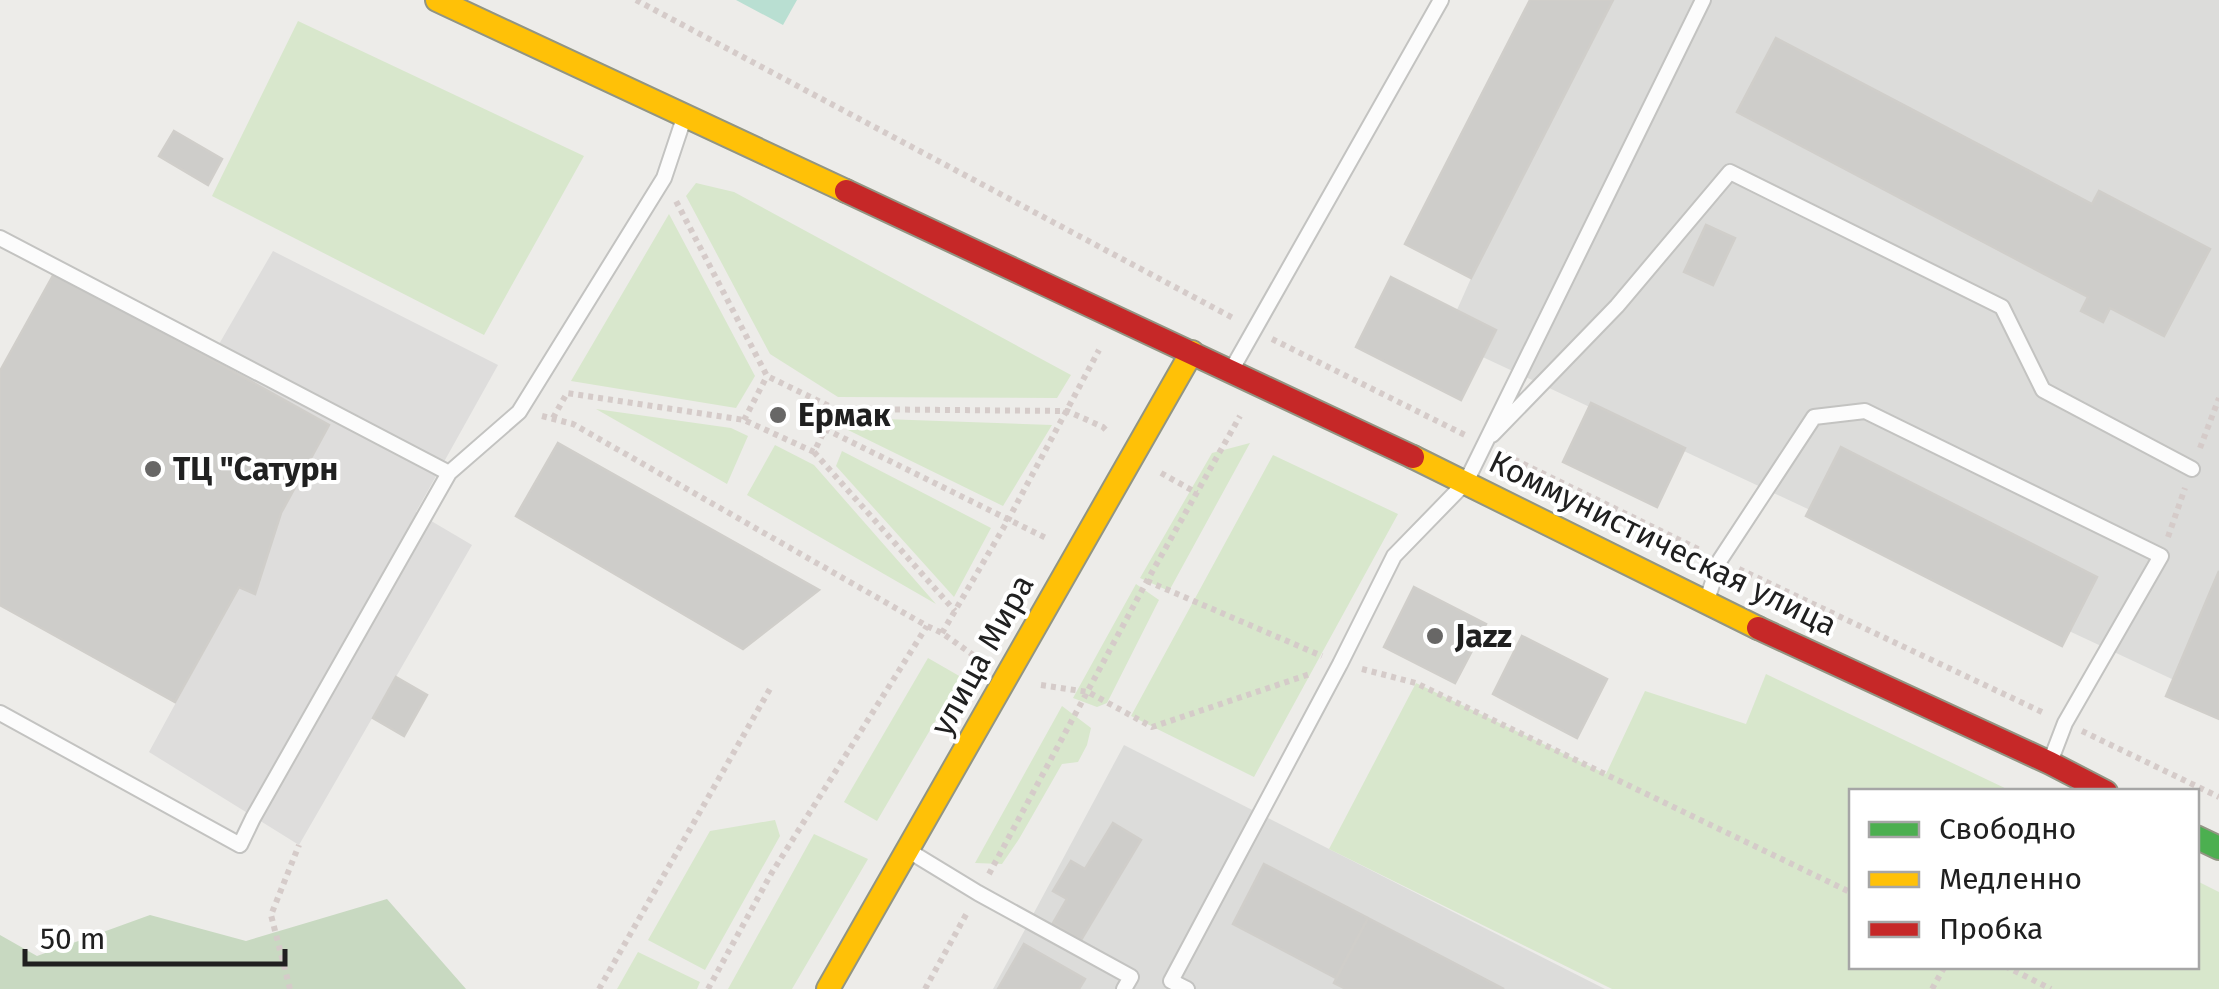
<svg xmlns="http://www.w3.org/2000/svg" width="2219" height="989" font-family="'Fira Sans',sans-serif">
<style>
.residential{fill:#dcdcda}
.grass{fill:#d8e7cc}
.forest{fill:#c8d9c1}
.pitch{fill:#b9dfd2}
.parking{fill:#dedddc}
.building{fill:#cecdca;stroke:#d0ceca;stroke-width:2.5}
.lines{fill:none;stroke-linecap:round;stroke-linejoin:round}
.lane-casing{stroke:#c3c3c1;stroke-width:18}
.fast-casing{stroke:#929583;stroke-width:26}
.slow-casing{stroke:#929583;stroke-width:26}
.jam-casing{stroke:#929583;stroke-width:26}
.path{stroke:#d5cbc9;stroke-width:6;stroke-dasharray:5 5;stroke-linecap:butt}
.lane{stroke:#fcfcfc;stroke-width:14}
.fast{stroke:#4caf50;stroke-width:22}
.slow{stroke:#ffc107;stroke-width:22}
.jam{stroke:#c62828;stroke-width:22}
.poi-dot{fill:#686766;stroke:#fff;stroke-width:4}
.labels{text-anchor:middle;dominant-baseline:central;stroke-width:8;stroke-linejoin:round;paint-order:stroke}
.poi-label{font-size:32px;font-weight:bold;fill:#202020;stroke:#fff;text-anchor:start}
.street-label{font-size:32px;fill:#202020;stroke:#fff}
</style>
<rect width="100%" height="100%" fill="#edece9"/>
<path class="residential" d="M1595 0H2219V701L1444 339Z
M1124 745 1605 989H993Z"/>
<path class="grass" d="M298 21 584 156 484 335 212 196Z
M696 183 734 192 1071 375 1057 398 838 397 770 354 686 196Z
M669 214 755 376 736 408 571 381Z
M596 409 731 428 748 436 727 484Z
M855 418 1052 425 1003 506 848 430Z
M1250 443 1169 591 1140 578 1212 453Z
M775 445 814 465 936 604 747 495Z
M842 451 991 528 954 597 836 466Z
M1273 455 1398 514 1254 777 1131 716Z
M1136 584 1159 600 1107 703 1097 707 1073 698Z
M928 658 961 677 877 821 844 802Z
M1766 674 2011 791 1852 792V966H2196L2197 881 2219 892V989H1612L1329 849 1416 683 1606 774 1645 691 1746 724Z
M1062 706 1091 728 1087 745 1078 762 1062 764 1019 839 1002 864 975 863Z
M775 820 780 836 705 970 648 940 710 831Z
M814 834 868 859 792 989H728Z
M638 952 700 982 697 989H617Z"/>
<path class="forest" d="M387 899 466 989H0V935L37 956 150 915 246 941Z"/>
<path class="pitch" d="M736 0H797L783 25Z"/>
<path class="parking" d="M273 251 498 365 416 512 472 545 299 845 149 752 239 587 256 593 281 513 329 426 244 378 215 351Z"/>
<path class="building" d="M1530 0H1613L1471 278 1405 244Z
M1776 38 2092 204 2099 191 2210 249 2164 336 2110 308 2103 322 2081 311 2088 297 1737 112Z
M174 131 222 159 208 185 159 156Z
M1706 225 1735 238 1713 285 1684 272Z
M55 272 329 425 281 513 255 594 239 587 175 702 0 605V371Z
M1391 277 1496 330 1461 400 1356 347Z
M1591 403 1685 448 1657 507 1563 462Z
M558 443 819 590 743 649 516 516Z
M1841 447 2097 577 2062 646 1806 516Z
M2219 571V719L2166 696Z
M1414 587 1486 624 1455 683 1384 647Z
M1522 636 1607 679 1577 738 1493 694Z
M396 677 427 695 404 736 373 718Z
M1113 823 1141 840 1081 940 1053 923 1067 899 1053 891 1071 861 1085 869Z
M1264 864 1368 918 1336 978 1233 924Z
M1368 918 1504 989H1346L1334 983Z
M1024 944 1085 979 1079 989H998Z"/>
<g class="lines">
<g class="lane-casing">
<path id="lane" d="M0 238 449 473
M1232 369 1441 0
M1492 435 1617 306 1730 172 2002 307 2043 390 2192 469
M1707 600 1720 560 1814 417 1865 411 2161 556 2065 723 2052 757
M0 713 240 845 253 818 449 473 519 412 664 178 685 115
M909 851 978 893 1131 977 1124 989
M1187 989 1171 981 1340 664 1394 556 1466 482 1703 0"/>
</g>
<g class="fast-casing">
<path id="fast" d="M2196 837 2219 848"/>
</g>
<g class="slow-casing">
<path id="slow" d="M437 0 846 191
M1413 457 1758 628
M828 989 1192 352"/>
</g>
<g class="jam-casing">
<path id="jam" d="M846 191 1413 457
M1758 628 2050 763 2106 792"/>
</g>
<path class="path" d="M636 0 1235 319
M1272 339 1467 436
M835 409 1067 411 1103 427 1108 432
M542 416 573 424 927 626 942 633 976 657
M553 418 567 393 744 420 814 452 835 409 767 376 676 201
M744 420 767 376
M825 429 1048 539
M2200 448 2219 398
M814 452 955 611
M1505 455 1700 550
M1161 473 1197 493
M2168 537 2185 488
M1739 569 2044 713
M1147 581 1322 656
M942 633 1008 520 1099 350
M1362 669 1416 683 1852 893
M1041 685 1088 692 1152 727 1310 674
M2082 731 2219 797
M989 874 1147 581 1240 416
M2005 966 2051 989
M290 989 271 915 299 845
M599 989 771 687
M708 989 771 874 927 626
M925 989 968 911
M1932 989 1945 966"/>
<use href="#lane" class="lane"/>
<use href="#fast" class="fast"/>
<use href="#slow" class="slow"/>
<use href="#jam" class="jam"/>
</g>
<g class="poi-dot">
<circle cx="778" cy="415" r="10"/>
<circle cx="153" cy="469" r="10"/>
<circle cx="1435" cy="636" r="10"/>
</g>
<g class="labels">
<g class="poi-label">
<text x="798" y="415">Ермак</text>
<text x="173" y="469">ТЦ "Сатурн</text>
<text x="1455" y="636">Jazz</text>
</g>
<g class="street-label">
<text transform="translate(1663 543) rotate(26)">Коммунистическая улица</text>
<text transform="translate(982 655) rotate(-61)">улица Мира</text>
</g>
</g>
<rect x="1849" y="789" width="350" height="180" fill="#ffffff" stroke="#a6a6a6" stroke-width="2.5"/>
<rect x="1869" y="822" width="50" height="15" fill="#4caf50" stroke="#a6a6a6" stroke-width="2.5"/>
<text x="1939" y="839" font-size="30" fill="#202020">Свободно</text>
<rect x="1869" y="872" width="50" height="15" fill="#ffc107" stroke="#a6a6a6" stroke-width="2.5"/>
<text x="1939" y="889" font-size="30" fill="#202020">Медленно</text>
<rect x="1869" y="922" width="50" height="15" fill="#c62828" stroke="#a6a6a6" stroke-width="2.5"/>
<text x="1939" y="939" font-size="30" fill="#202020">Пробка</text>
<path d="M25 949v15h260v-15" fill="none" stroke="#202020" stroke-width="5"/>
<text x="40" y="949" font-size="30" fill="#202020" stroke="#ffffff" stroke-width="8" paint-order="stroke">50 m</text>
</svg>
